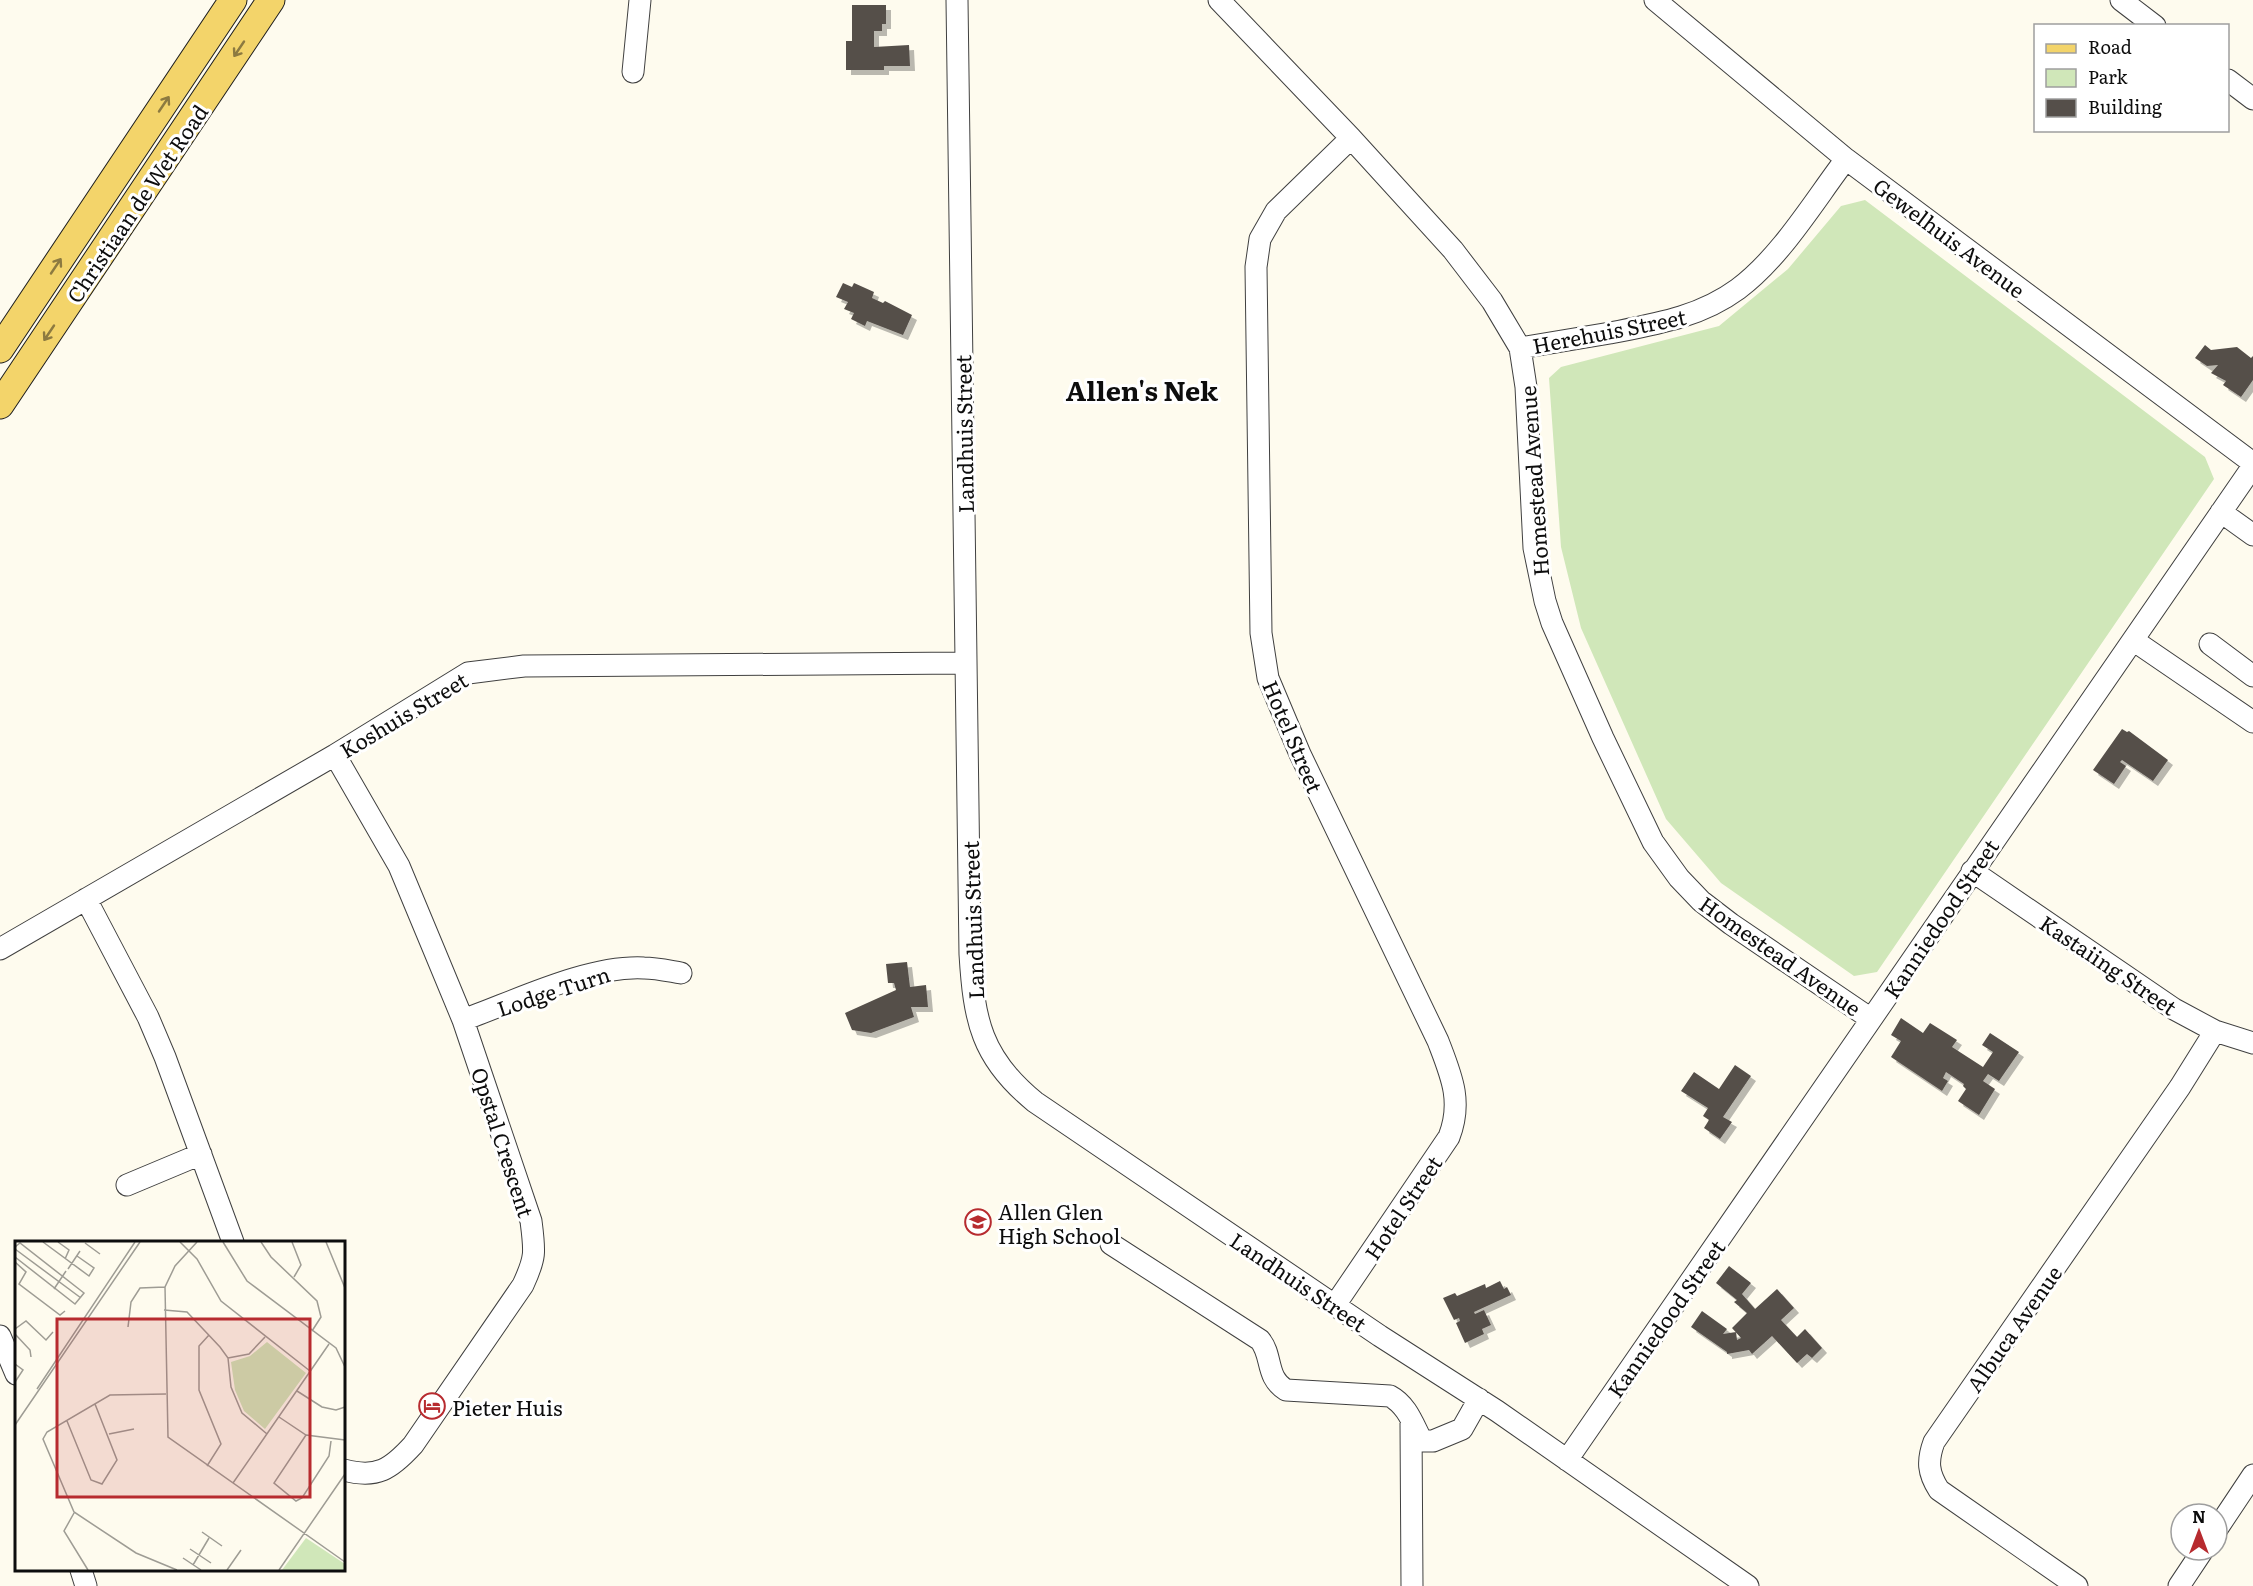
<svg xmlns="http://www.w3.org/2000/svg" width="2253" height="1586" font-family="Literata,serif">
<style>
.green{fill:#d0e7b9}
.building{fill:#554f4a;filter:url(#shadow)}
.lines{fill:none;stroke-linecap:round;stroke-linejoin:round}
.minor-casing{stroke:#404040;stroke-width:23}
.major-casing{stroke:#1e1e1e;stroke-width:29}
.minor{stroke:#fff;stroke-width:21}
.major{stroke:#f3d46a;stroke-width:27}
.oneway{stroke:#8c7a40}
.labels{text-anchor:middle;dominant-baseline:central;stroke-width:6;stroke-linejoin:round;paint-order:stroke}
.street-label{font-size:21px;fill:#0d0d0d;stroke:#fff}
.poi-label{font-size:21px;fill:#0d0d0d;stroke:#fff;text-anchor:start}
.district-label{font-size:27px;font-weight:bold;fill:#0d0d0d;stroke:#fff}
.inset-road{fill:none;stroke:#9e9c94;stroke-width:1.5}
.view{fill:#b72b2f;fill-opacity:0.15;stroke:#b72b2f;stroke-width:3}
.inset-edge{fill:none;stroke:#0d0d0d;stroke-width:3}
</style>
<defs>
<filter id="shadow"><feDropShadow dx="5" dy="5" stdDeviation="0" flood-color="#0004"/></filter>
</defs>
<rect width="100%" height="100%" fill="#fefbee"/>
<path class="green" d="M1865 200 2205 457 2214 479 1877 972 1854 976 1721 883 1666 819 1581 628 1561 547 1549 378 1561 367 1719 326 1788 269 1841 206Z"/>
<path class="building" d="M852 5H886V24H882V31H874V47L909 45 910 66H884V70H846V41H852Z
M843 283 852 287 854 283 874 292 872 298 883 303 885 301 912 315 903 335 867 321 865 326 851 319 854 313 844 309 848 302 836 297Z
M2205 345 2211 350 2237 347 2251 358 2253 356V380L2241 397 2223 385 2226 381 2211 373 2218 365 2207 366 2195 358Z
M2122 729 2127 732 2129 731 2168 760 2153 781 2122 760 2120 762 2126 766 2114 784 2093 770Z
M907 962 910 987 926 985 928 1007H911L914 1017 871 1033 852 1030 845 1013 896 990 894 983H888L886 964Z
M1901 1018 1923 1033 1930 1023 1957 1040 1952 1047 1983 1067 1993 1052 1982 1045 1990 1033 2019 1052 1999 1081 1988 1074 1983 1081 1995 1089 1979 1115 1958 1101 1966 1089 1963 1086 1964 1084 1946 1072 1943 1078 1948 1081 1942 1091 1891 1057 1901 1041 1891 1035Z
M1735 1065 1751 1076 1723 1117 1732 1122 1720 1139 1704 1128 1709 1120 1703 1116 1708 1108 1681 1091 1694 1072 1719 1089Z
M1729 1266 1751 1283 1742 1294 1755 1309 1777 1289 1794 1308 1781 1320 1797 1337 1805 1329 1822 1348 1812 1358 1807 1354 1797 1363 1772 1336 1752 1354 1749 1350 1727 1354V1352L1691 1327 1702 1311 1727 1329 1723 1334 1736 1332 1737 1340 1741 1338 1732 1328 1747 1313 1734 1302 1737 1300 1716 1283Z
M1500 1281 1504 1289 1507 1287 1511 1295 1474 1312 1475 1314 1484 1310 1491 1325 1482 1329 1484 1334 1465 1343 1456 1323 1460 1321 1459 1318 1454 1320 1443 1298 1455 1293 1457 1296 1485 1284 1486 1288Z"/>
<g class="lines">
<g class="minor-casing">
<path id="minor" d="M957 0 970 954C974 1020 981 1058 1035 1102L1380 1336 1497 1411 1748 1586
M1219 0 1351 138 1453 250 1492 301 1520 348 1526 387 1534 548 1545 601 1552 623 1603 738 1653 842 1679 878 1701 901 1731 924 1871 1019
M1655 0 1846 159 2253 463
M2121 0 2155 26
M633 72 640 0
M2228 80 2253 99
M1520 348C1550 343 1580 338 1610 333 1656 324 1700 317 1738 289 1781 257 1814 201 1846 159
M2221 512 2253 535
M2133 640 2253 722
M2210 644 2253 676
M335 755 399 866 434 950 463 1020 531 1221C535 1252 536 1257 523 1285L413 1445C391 1469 377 1479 344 1470
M1972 871 2174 1009 2215 1031 2253 1043
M86 899 148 1017 165 1057 233 1242
M0 949 335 755 468 673 524 666 966 663
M463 1020C516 1001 588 965 644 968 656 968 669 971 681 973
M127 1185 201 1154
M1111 1244 1260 1340C1273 1356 1265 1377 1286 1390L1390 1396C1407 1405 1413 1424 1422 1441H1433L1462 1429 1479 1399
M1335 1305 1449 1137C1463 1101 1451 1075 1438 1041L1300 754 1268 678 1261 633 1256 267 1260 239 1276 211 1351 138
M0 1336 16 1374
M1411 1423 1412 1586
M1567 1460 2253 466
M2217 1529 2253 1475
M81 1570 86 1586
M2077 1586 1939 1490C1928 1473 1927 1461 1934 1442L2180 1087 2215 1031
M2179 1586 2203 1550"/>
</g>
<g class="major-casing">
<path id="major" d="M0 349 233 0
M0 405 271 0"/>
</g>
<use href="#minor" class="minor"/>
<use href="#major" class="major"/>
</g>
<defs><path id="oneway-shaft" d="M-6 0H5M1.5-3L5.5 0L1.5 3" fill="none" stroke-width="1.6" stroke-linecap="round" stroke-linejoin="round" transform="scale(1.5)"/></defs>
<g class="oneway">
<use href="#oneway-shaft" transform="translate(239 49) rotate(124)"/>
<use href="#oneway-shaft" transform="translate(164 104) rotate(-56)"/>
<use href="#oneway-shaft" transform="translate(56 266) rotate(-56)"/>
<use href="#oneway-shaft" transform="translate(49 333) rotate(124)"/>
</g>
<defs>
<g id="school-ring" transform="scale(1.35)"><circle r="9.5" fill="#fff" stroke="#b72b2f" stroke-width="1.5"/><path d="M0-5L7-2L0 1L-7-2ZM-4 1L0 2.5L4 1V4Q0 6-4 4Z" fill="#b72b2f"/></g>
<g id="hotel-ring" transform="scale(1.35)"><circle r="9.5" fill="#fff" stroke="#b72b2f" stroke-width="1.5"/><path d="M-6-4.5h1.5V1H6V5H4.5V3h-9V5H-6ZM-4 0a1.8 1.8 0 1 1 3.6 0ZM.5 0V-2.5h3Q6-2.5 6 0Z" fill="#b72b2f"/></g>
</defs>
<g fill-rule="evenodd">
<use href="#school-ring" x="978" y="1222"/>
<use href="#hotel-ring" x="432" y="1406"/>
</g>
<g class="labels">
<g class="street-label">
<text transform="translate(136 203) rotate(-56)">Christiaan de Wet Road</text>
<text transform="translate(1950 237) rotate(37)">Gewelhuis Avenue</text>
<text transform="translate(1609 330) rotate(-11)">Herehuis Street</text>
<text transform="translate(963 434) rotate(-91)">Landhuis Street</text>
<text transform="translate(1533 481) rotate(-94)">Homestead Avenue</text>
<text transform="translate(403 714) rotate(-31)">Koshuis Street</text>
<text transform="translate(1294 736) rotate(67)">Hotel Street</text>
<text transform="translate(1940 918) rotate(-56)">Kanniedood Street</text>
<text transform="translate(972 920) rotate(-92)">Landhuis Street</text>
<text transform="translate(1781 955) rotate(35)">Homestead Avenue</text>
<text transform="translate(2109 964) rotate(34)">Kastaiing Street</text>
<text transform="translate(553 990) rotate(-18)">Lodge Turn</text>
<text transform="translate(504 1142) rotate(72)">Opstal Crescent</text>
<text transform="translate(1402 1207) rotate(-56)">Hotel Street</text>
<text transform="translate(1299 1281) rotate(34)">Landhuis Street</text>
<text transform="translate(1665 1318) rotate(-55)">Kanniedood Street</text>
<text transform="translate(2013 1328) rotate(-55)">Albuca Avenue</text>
</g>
<g class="poi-label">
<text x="998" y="1210">Allen Glen<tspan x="998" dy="24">High School</tspan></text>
<text x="452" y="1406">Pieter Huis</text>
</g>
<g class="district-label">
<text x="1142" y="389">Allen's Nek</text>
</g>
</g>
<g transform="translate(15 1241)">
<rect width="330" height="330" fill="#fefbee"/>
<path d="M252 101 291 132 250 188 229 170 220 149 216 121 235 115ZM291 297 330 323V329H267Z" fill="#d0e7b9"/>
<path class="inset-road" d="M28 1 74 35 79 27 62 15M43 1 54 9 50 18M165 1 182 18 206 60 295 130M182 1 160 25 150 46 153 196 330 321M208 1 232 40 321 107 330 126M246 1 256 16 302 60 306 76 297 90M277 1 286 24 279 36M311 1 330 47M70 2 85 13M0 6 5 2 69 52 60 63 0 16M0 8 66 57M0 21 11 31 4 43 45 74 50 70M53 28 65 10M39 48 51 30M149 69 172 71 205 106 213 117 216 146 227 172 252 193M113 86 116 61 125 47 150 46M0 88 11 80 31 99 38 91M0 93 15 109 16 116M213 117 234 113 250 96M0 123 8 129 0 141M22 148 120 1M282 150 307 166 321 169 330 166M151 153 95 154 32 191 28 198 59 271 121 312 162 329M264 176 291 194 330 199M52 180 76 239 87 243 102 219 80 163M0 184 125 1M94 193 119 188M291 194 259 242 281 260 287 257 314 215 316 200M192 225 206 203 184 149V105L194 94M218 242 314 103M59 272 49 290 73 329M187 291 207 305M175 308 196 322M168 317 186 329M178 324 194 297M212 329 226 309M264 329 330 233"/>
<path class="view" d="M42 78H295V256H42Z"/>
<rect width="330" height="330" class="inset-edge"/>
</g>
<rect x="2034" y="24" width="195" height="108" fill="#ffffff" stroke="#9e9e9e" stroke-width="1.5"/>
<rect x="2046" y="44" width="30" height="9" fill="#f3d46a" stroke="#9e9e9e" stroke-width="1.5"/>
<text x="2088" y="54" font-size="18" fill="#0d0d0d">Road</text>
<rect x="2046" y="69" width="30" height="18" fill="#d0e7b9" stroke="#9e9e9e" stroke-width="1.5"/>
<text x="2088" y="84" font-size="18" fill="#0d0d0d">Park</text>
<rect x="2046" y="99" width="30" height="18" fill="#554f4a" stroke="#9e9e9e" stroke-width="1.5"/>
<text x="2088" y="114" font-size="18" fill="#0d0d0d">Building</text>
<g transform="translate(2199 1532)"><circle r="28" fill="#ffffff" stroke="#9e9e9e" stroke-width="1.5"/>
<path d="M0-4.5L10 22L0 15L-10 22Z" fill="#b72b2f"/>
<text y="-9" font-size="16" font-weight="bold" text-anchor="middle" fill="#0d0d0d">N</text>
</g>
</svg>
